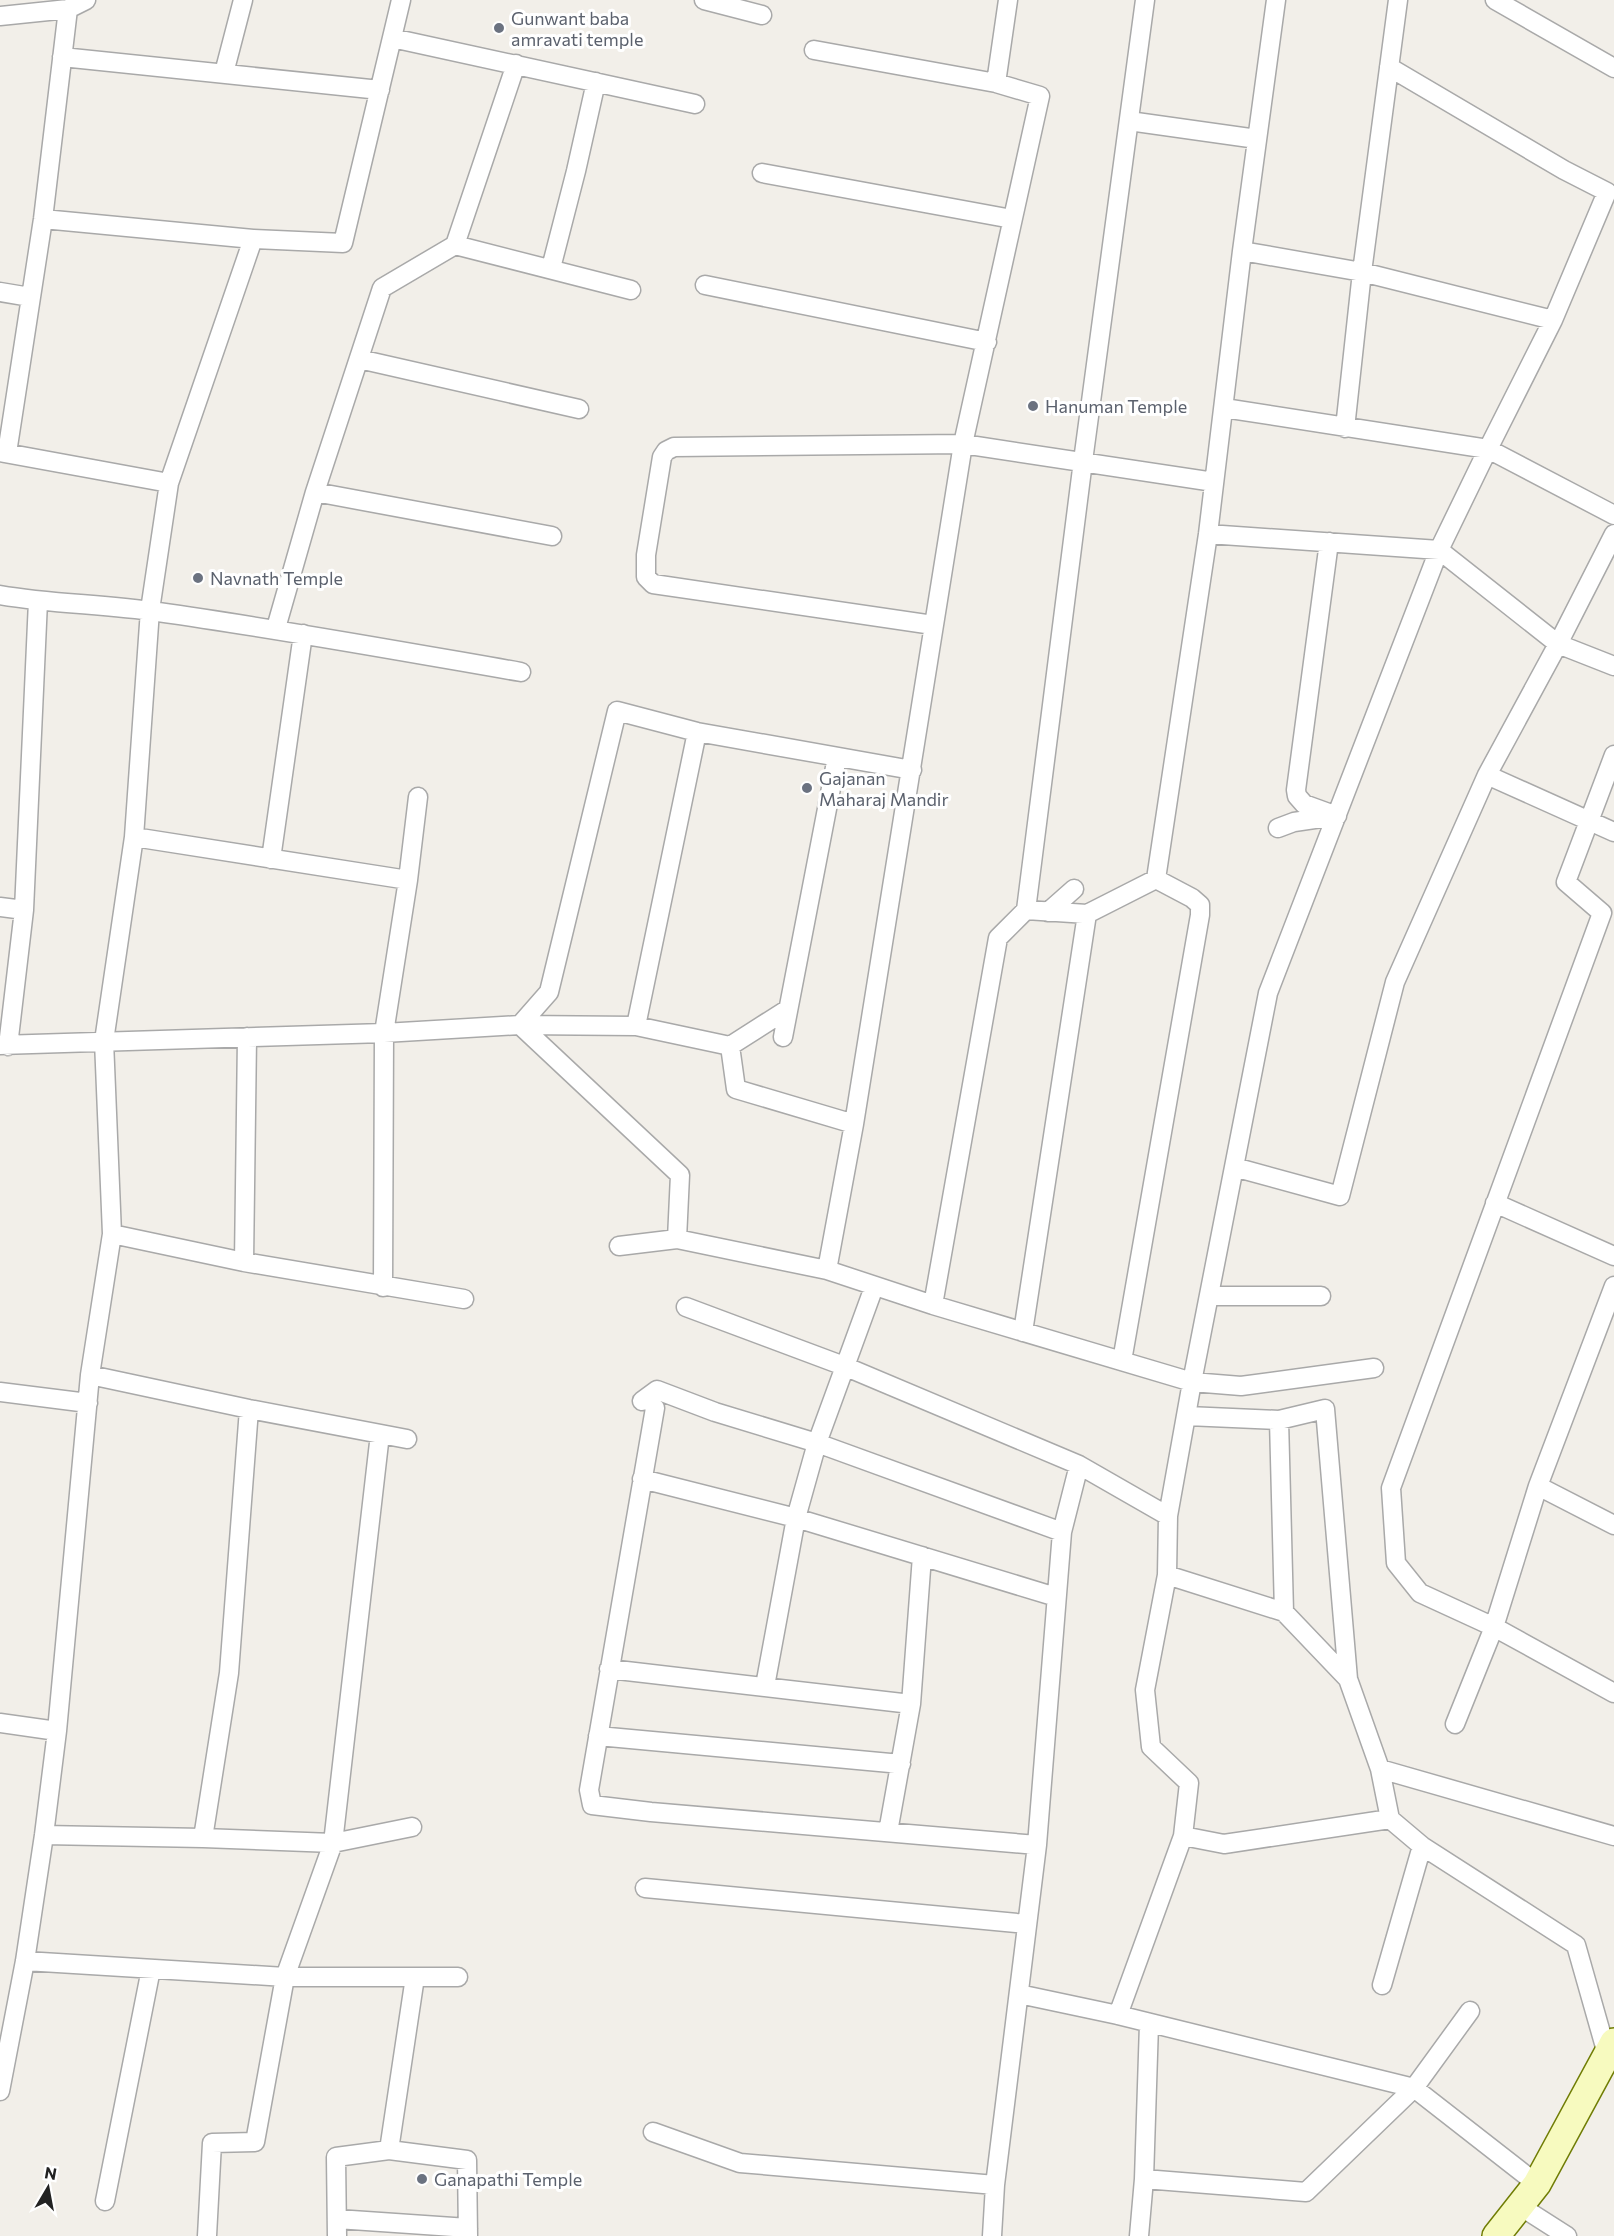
<svg xmlns="http://www.w3.org/2000/svg" width="1614" height="2236" font-family="Commissioner,sans-serif">
<style>
.lines{fill:none;stroke-linecap:round;stroke-linejoin:round}
.street-casing{stroke:#a9a9a9;stroke-width:21}
.secondary-casing{stroke:#707d05;stroke-width:30}
.street{stroke:#fff;stroke-width:18}
.secondary{stroke:#f7fabf;stroke-width:27}
.worship-dot{fill:#6b7280;stroke:#fff;stroke-width:2}
.labels{text-anchor:middle;dominant-baseline:central;stroke-width:6;stroke-linejoin:round;paint-order:stroke}
.worship-label{font-size:18px;fill:#5b616d;stroke:#fff;text-anchor:start}
</style>
<rect width="100%" height="100%" fill="#f2efe9"/>
<g class="lines">
<g class="street-casing">
<path id="street" d="M704 0 762 15
M1495 0 1614 68
M0 16 68 9 86 0
M392 38 695 104
M814 50 996 83 1040 96 963 444 854 1124 827 1270
M62 57 380 90
M224 73 243 0
M996 83 1008 0
M1129 121 1257 139
M762 173 1012 219
M43 219 253 239 343 243 401 0
M455 245 631 290
M1242 251 1362 272 1553 320
M551 268 576 171 596 82
M705 285 987 342
M0 292 30 297
M359 359 579 409
M1224 408 1488 449 1614 515
M1345 428 1362 272 1398 0
M0 452 169 483
M7 453 43 219 68 9
M315 492 552 536
M1208 534 1439 550 1558 644 1614 666
M1329 542 1296 790 1297 796 1304 804 1337 816
M0 595C52 604 105 604 158 612 279 629 400 651 521 672
M933 625 653 584 646 577V555L662 457 666 451 674 447 963 444 1214 482
M276 628 315 492 382 288 455 245 516 64
M1614 755 1566 882 1602 913 1391 1488 1396 1563 1420 1593 1494 1627 1614 1693
M1487 775 1614 832
M1278 828 1294 822 1335 816
M134 837 408 880
M271 859 303 634
M0 907 24 910
M1026 910 1087 914 1156 879 1208 534 1242 251 1276 0
M1048 912 1074 889
M636 1026 730 1046 788 1009
M783 1037 837 757
M0 1045 384 1033 520 1025 636 1026 697 732
M8 1046 24 910 38 601
M730 1046 736 1089 854 1124
M1234 1167 1340 1196 1395 982 1487 775 1558 644 1614 534
M1495 1203 1614 1256
M112 1234 244 1262 464 1299
M677 1239 680 1175 520 1025 549 992 617 711 697 732 912 770
M619 1246 677 1239 827 1270 933 1305 1192 1382 1241 1386 1374 1368
M244 1262 247 1037
M383 1287 384 1033 408 880 418 797
M1210 1296H1321
M933 1305 998 938 1026 910 1083 461 1145 0
M686 1307 844 1366 1079 1465 1168 1516
M1023 1332 1087 914
M1122 1361 1200 915V905L1192 898 1156 879
M90 1375 249 1409 407 1439
M0 1392 88 1403
M642 1401 657 1390 715 1412 817 1443 1062 1532
M655 1408 589 1790 592 1805 651 1812 1037 1845
M1187 1416 1279 1420 1325 1409 1348 1679
M1279 1420 1284 1612
M642 1479 796 1518 1056 1597
M1538 1486 1614 1525
M1167 1575 1284 1612 1348 1679 1380 1769 1390 1819 1422 1846 1576 1945 1607 2054
M609 1669 911 1704
M765 1686 796 1518 817 1443 874 1287
M0 1723 57 1731
M1455 1724 1494 1627 1538 1486 1614 1286
M598 1736 901 1764
M1380 1769 1614 1836
M888 1832 911 1704 922 1556
M44 1835 203 1838 333 1843 412 1827
M1183 1836 1224 1844 1390 1819
M203 1838 229 1673 249 1409
M645 1888 1027 1924
M25 1961 285 1977H458
M415 1977 389 2150 467 2160 468 2236
M1382 1985 1422 1846
M1019 1994 1118 2015 1414 2088 1537 2184
M1118 2015 1183 1836 1189 1783 1151 1747 1145 1690 1167 1575 1168 1516 1192 1382 1268 993 1439 550 1488 449 1553 320 1607 192 1564 170 1389 67
M0 2091 25 1961 44 1835 57 1731 90 1375 112 1234 104 1041 134 837 150 610 169 483 253 239
M653 2132 740 2163 995 2185 1037 1845 1062 1532 1079 1465
M1144 2179 1306 2192 1414 2088 1470 2011
M105 2201 151 1969
M1520 2206 1567 2236
M337 2219 468 2228
M207 2236 212 2143 255 2142 285 1977 333 1843 380 1434
M337 2236 336 2157 389 2150
M992 2236 995 2185
M1139 2236 1144 2179 1149 2024"/>
</g>
<g class="secondary-casing">
<path id="secondary" d="M1496 2236 1537 2184 1614 2042"/>
</g>
<use href="#street" class="street"/>
<use href="#secondary" class="secondary"/>
</g>
<g class="worship-dot">
<circle cx="499" cy="28" r="6"/>
<circle cx="1033" cy="406" r="6"/>
<circle cx="198" cy="578" r="6"/>
<circle cx="807" cy="788" r="6"/>
<circle cx="422" cy="2179" r="6"/>
</g>
<g class="labels">
<g class="worship-label">
<text x="511" y="18">Gunwant baba<tspan x="511" dy="21">amravati temple</tspan></text>
<text x="1045" y="406">Hanuman Temple</text>
<text x="210" y="578">Navnath Temple</text>
<text x="819" y="778">Gajanan<tspan x="819" dy="21">Maharaj Mandir</tspan></text>
<text x="434" y="2179">Ganapathi Temple</text>
</g>
</g>
<g transform="translate(48 2188) rotate(10)" stroke="#ffffff" stroke-width="4.5" paint-order="stroke">
<path d="M0-4.5L10 22L0 15L-10 22Z" fill="#222222"/>
<text y="-9" font-size="16" font-weight="bold" text-anchor="middle" fill="#222222">N</text>
</g>
</svg>
